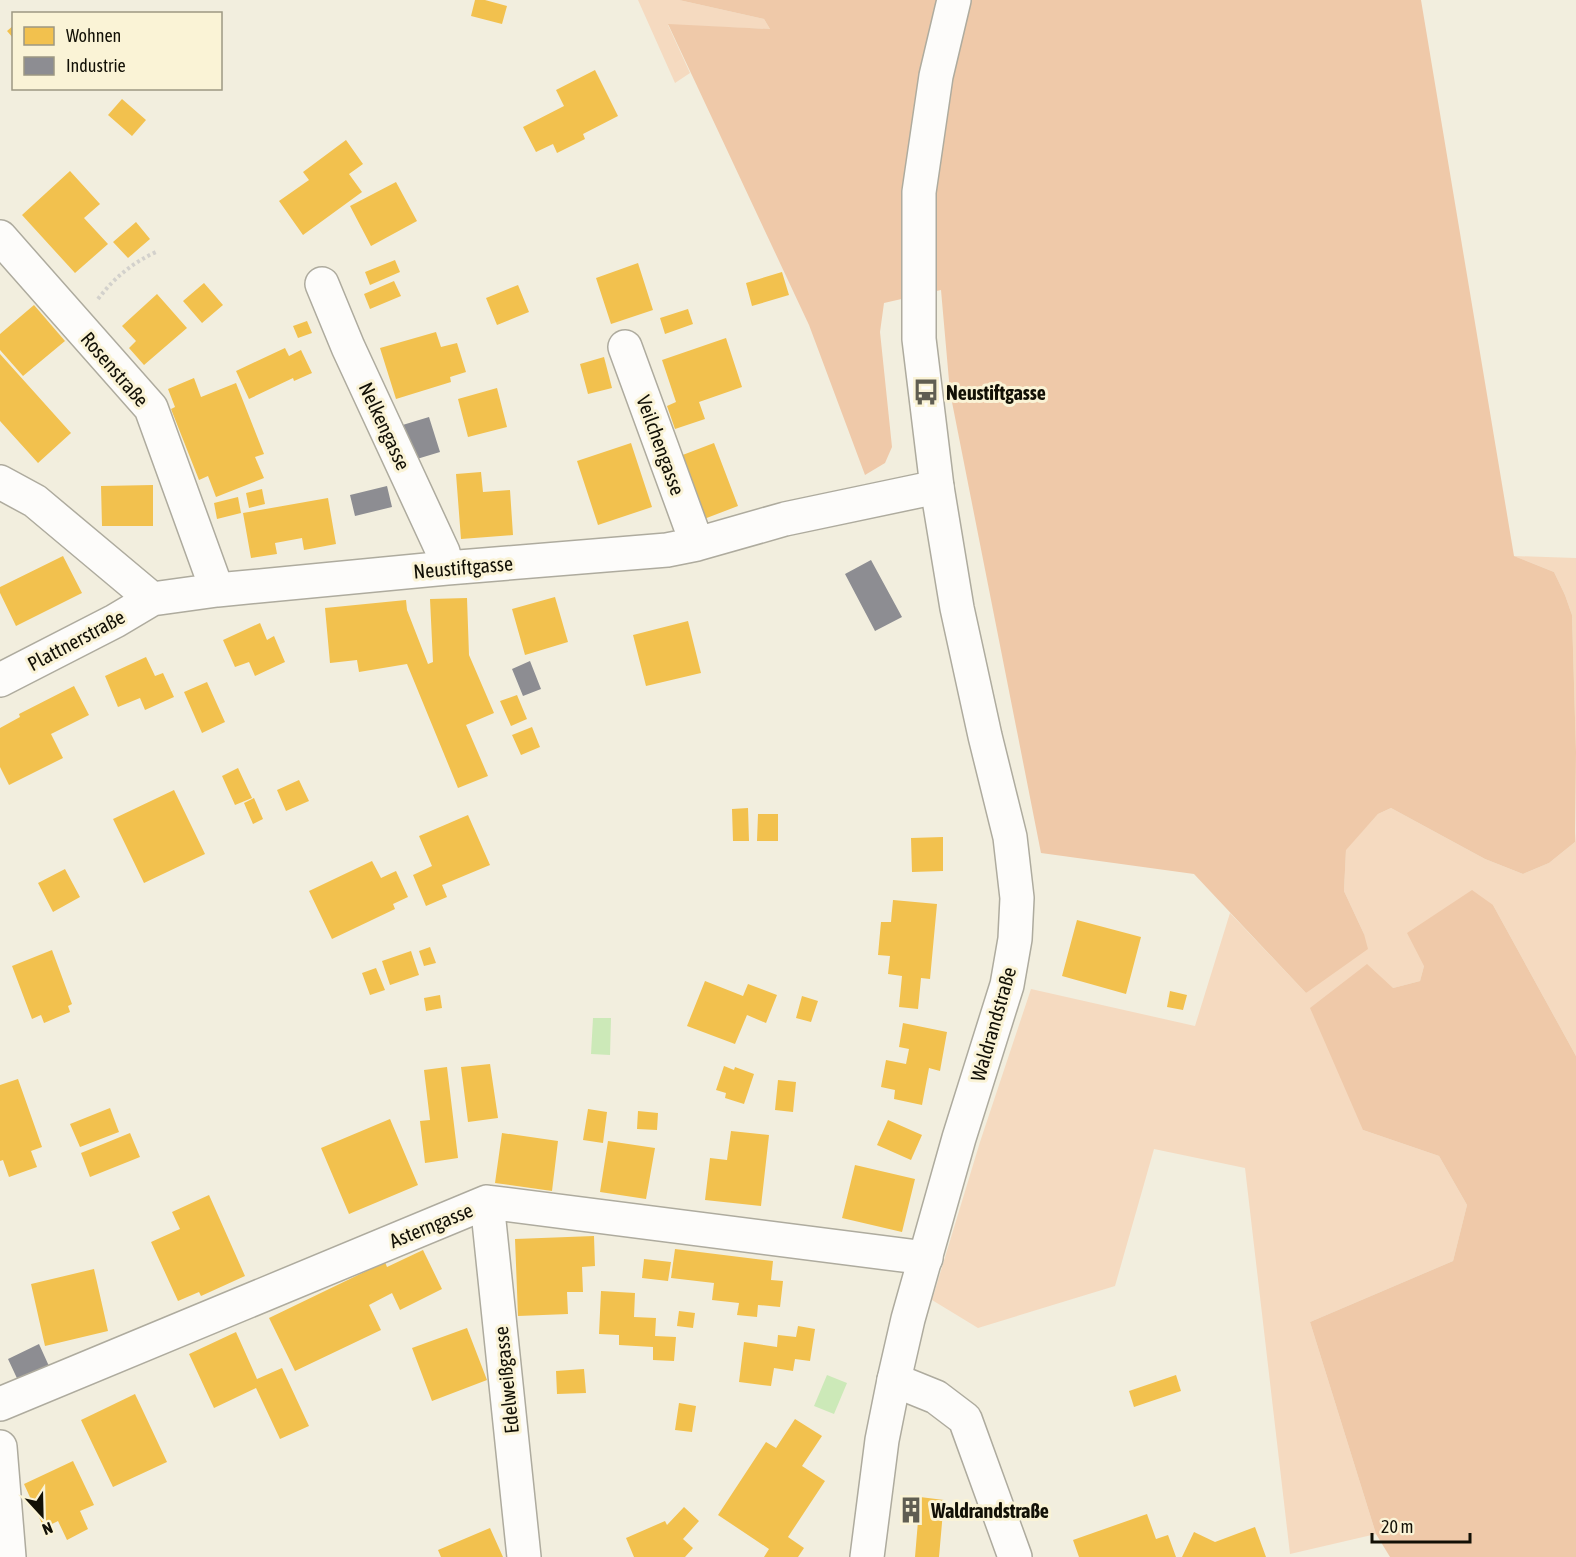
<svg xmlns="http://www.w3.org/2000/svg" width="1576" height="1557" font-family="'Asap Condensed',sans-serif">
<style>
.green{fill:#f5dac0}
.forest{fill:#efc9a9}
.water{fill:#cce9b8}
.homes{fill:#f2c14e}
.industry{fill:#8d8d92}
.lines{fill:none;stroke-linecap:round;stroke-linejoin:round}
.minor-casing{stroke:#aeab9e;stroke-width:36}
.tertiary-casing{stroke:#aeab9e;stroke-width:36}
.path{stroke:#d3d1cc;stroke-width:4;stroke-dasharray:3 3;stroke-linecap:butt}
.minor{stroke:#fdfcfa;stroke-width:33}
.tertiary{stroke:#fdfcfa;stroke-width:33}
.labels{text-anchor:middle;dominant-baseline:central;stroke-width:6;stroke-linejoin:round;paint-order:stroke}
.street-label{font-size:20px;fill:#121006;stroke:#faf3d6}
.poi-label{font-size:20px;font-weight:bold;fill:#121006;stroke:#faf3d6;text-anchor:start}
</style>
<rect width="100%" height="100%" fill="#f2eede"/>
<path class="green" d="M638 0H679L764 19 770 29 668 25 690 73 675 83Z
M1514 556 1576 558V752L1572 615 1565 595 1554 572Z
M1391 808 1485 859 1523 874 1549 863 1575 842 1576 832V1056L1493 905 1424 966 1420 981 1393 988 1363 1130 1439 1156 1467 1205 1453 1261 1310 1322 1376 1534 1290 1554 1245 1168 1154 1149 1115 1286 978 1328 932 1300 980 1142 1031 989 1195 1026 1230 913 1306 993 1364 934 1344 891 1346 849 1378 814Z"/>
<path class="forest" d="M679 0H1421L1514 556 1554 572 1565 595 1572 615 1576 752 1575 842 1549 863 1523 874 1485 859 1391 808 1378 814 1346 850 1344 891 1364 934 1368 949 1306 993 1194 874 1041 853 950 392 941 290 884 303 880 332 892 447 885 463 865 475 809 325 668 24 770 29 764 19Z
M1472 890 1493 905 1576 1056V1557H1390L1376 1534 1310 1322 1453 1261 1467 1205 1439 1156 1363 1130 1310 1008 1367 964 1393 988 1420 981 1424 966 1407 933Z"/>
<path class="water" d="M593 1018H611L610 1055 591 1054Z
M827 1375 847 1383 834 1414 814 1406Z"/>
<path class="homes" d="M475 0H485L507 6 502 24 471 16Z
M14 25V39L7 31Z
M595 70 618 116 583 134 585 139 557 153 553 144 536 152 523 127 564 106 556 90Z
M122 99 146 120 132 136 108 115Z
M346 140 363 164 349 174 362 192 303 235 279 201 309 180 303 172Z
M70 171 100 204 84 218 108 244 75 273 22 215Z
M396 182 417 221 371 246 350 206Z
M136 222 150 239 128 258 113 242Z
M395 260 400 272 370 285 365 272Z
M638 263 653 310 611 324 596 278Z
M782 272 789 295 752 306 746 283Z
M394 281 401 296 370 309 364 294Z
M204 283 223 305 202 323 183 301Z
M518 285 529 312 497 325 486 298Z
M157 294 187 328 144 365 129 348 136 341 122 326Z
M34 305 65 341 23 376 0 350V334Z
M688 309 693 324 665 334 660 318Z
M307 321 312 333 298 338 293 326Z
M436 332 441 347 457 343 466 372 450 377 451 382 396 399 380 348Z
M726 338 742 387 699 402 705 419 675 429 667 406 676 402 662 360Z
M285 348 289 356 301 350 312 373 294 381 293 378 249 399 236 371Z
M0 354 71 433 38 463 0 421Z
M604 357 612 388 588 394 580 364Z
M194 378 201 397 236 383 264 454 255 457 264 478 216 497 208 476 199 480 171 409 175 407 168 389Z
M497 388 507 427 468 437 458 399Z
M631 443 652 507 598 525 577 461Z
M714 443 738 506 704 519 680 456Z
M481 472 483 492 510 490 513 535 461 539 456 474Z
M153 485V526H102L101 486Z
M262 489 265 504 249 508 246 493Z
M238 497 241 513 217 519 214 503Z
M328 498 336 544 304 550 302 538 275 543 277 554 251 558 243 513Z
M63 556 82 593 16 626 0 593V587Z
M555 597 568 642 525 655 512 609Z
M467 598 469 655 494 713 466 725 488 776 458 788 407 664 359 672 357 660 330 663 325 608 406 600 407 610 428 664 433 662 430 599Z
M688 621 701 673 646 686 633 635Z
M260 623 267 640 274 636 285 662 255 676 249 662 235 667 223 640Z
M146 657 155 676 163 673 174 697 145 710 140 698 118 707 105 676Z
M207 682 225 722 202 733 184 692Z
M74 686 89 715 51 734 63 758 9 785 0 767V728L20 717 19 714Z
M517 695 527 719 511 726 500 701Z
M532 727 540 747 521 755 512 735Z
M238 768 252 798 235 805 222 776Z
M299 780 309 801 286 811 277 790Z
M174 790 205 854 144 883 113 819Z
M254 798 263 819 253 824 244 803Z
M748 808 749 841H733L732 809Z
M758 814H778V841H757Z
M468 815 490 865 442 885 447 897 426 906 413 875 432 866 419 836Z
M943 837V871L912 872 911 838Z
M372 861 381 878 396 871 408 897 393 904 395 909 332 939 309 891Z
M65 869 80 897 53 912 38 883Z
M893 900 937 904 930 979 921 978 918 1009 899 1007 902 976 888 974 890 956 878 955 881 922H891Z
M1077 920 1141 937 1126 994 1062 976Z
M430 947 436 963 424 966 419 951Z
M52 950 72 1004 68 1006 70 1012 44 1023 41 1015 32 1019 12 966Z
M411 951 419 975 390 985 382 961Z
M376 968 385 990 370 995 362 973Z
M705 981 743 996 748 984 777 995 766 1023 747 1015 735 1044 687 1026Z
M1170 991 1187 995 1183 1010 1167 1007Z
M440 995 442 1008 426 1011 424 998Z
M802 996 818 1001 811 1022 796 1018Z
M903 1023 947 1032 940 1071 929 1068 922 1105 894 1099 895 1090 881 1087 886 1060 906 1064 909 1049 899 1047Z
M490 1064 498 1118 468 1122 461 1067Z
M724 1066 734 1070 735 1067 754 1074 744 1104 725 1098 726 1093 716 1090Z
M447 1067 458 1158 425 1163 420 1121 430 1120 424 1070Z
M18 1079 42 1147 31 1151 37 1167 9 1177 3 1160 0 1161V1085Z
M778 1080 796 1082 793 1112 775 1110Z
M110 1108 119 1132 80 1147 70 1124Z
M588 1109 607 1112 603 1143 583 1140Z
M638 1111 658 1113 657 1130 637 1129Z
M390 1119 418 1185 349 1214 321 1148Z
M888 1120 922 1135 911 1160 877 1145Z
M731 1131 769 1135 761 1206 705 1200 710 1158 727 1160Z
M130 1133 140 1157 90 1177 81 1153Z
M502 1133 558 1141 552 1191 495 1183Z
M608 1141 655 1148 646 1199 600 1192Z
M855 1165 915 1179 902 1232 842 1218Z
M209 1195 245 1276 201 1296 199 1292 178 1301 151 1242 180 1229 172 1212Z
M594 1236 595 1266 582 1267 583 1292H567L568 1314 518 1316 515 1239Z
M675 1249 773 1261 771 1280 783 1281 780 1307 758 1305 757 1317 737 1315 739 1303 712 1300 714 1283 671 1278Z
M423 1250 442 1289 400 1310 392 1293 369 1305 381 1330 295 1371 269 1318 385 1262 387 1267Z
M644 1259 671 1262 668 1281 642 1278Z
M94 1269 108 1331 45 1346 31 1284Z
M601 1291 635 1293 634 1317 656 1318 655 1336 676 1337 674 1361 653 1360V1347L619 1345V1335L599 1334Z
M679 1311 695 1313 693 1328 677 1326Z
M798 1326 815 1329 810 1361 795 1359 793 1371 774 1368 771 1386 739 1382 744 1342 777 1347 778 1335 796 1337Z
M467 1328 487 1380 432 1401 412 1348Z
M236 1332 257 1379 282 1368 309 1426 280 1439 256 1388 214 1408 189 1354Z
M584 1369 586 1393 557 1394 556 1371Z
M1176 1375 1181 1391 1134 1407 1129 1391Z
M135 1394 167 1462 113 1487 81 1420Z
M679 1403 696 1406 692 1432 675 1430Z
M795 1419 822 1436 802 1466 825 1481 788 1537 804 1548 798 1557H764L769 1549 718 1515 766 1442 776 1448Z
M73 1461 94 1505 80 1511 88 1529 67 1540 58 1521 44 1528 24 1484Z
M908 1497 917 1498 914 1523 905 1521Z
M920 1497 944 1500 939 1557H915Z
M684 1507 699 1521 683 1539 693 1548 685 1557H634L626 1538 665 1521 667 1525Z
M1147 1514 1156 1539 1168 1535 1176 1557H1079L1073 1540Z
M1255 1527 1266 1557H1182L1194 1532 1215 1542Z
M490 1528 503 1557H441L438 1550Z"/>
<path class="industry" d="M429 417 440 452 407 462 396 427Z
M387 486 392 507 355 516 350 495Z
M871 560 902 617 875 631 845 574Z
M530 661 541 689 523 696 512 669Z
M39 1344 53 1375 22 1389 8 1359Z"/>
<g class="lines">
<g class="minor-casing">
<path id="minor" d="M0 237 151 408 217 590
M322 284 348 347 443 552 447 568
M625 347 697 544
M0 482 35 501 152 599
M0 680 115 621 152 599 217 590 447 568 667 550 697 544 785 519 937 487
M487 1202 524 1557
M894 1380 936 1397 965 1419 1015 1557
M0 1404 487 1202 926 1258
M0 1447 9 1557"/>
</g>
<g class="tertiary-casing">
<path id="tertiary" d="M867 1557 882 1440 894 1380 908 1319 959 1138 1007 985 1015 939 1017 898 1010 837 985 736 957 608 937 487 919 339V192L936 76 954 0"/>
</g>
<path class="path" d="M98 299C114 278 132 263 156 252"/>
<use href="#minor" class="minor"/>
<use href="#tertiary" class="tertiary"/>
</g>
<defs>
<g id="bus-bare" transform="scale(2.07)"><path d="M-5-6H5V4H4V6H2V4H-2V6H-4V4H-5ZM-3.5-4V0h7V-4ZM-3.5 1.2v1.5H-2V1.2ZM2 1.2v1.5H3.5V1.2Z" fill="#605e52" stroke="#faf3d6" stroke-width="2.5" paint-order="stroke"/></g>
<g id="building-bare" transform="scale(2.07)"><path d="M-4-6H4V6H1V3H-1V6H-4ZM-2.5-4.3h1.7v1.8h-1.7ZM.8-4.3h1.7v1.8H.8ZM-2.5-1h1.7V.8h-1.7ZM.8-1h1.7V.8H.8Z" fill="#605e52" stroke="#faf3d6" stroke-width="2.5" paint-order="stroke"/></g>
</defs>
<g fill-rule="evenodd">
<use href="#bus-bare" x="926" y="392"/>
<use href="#building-bare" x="911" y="1510"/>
</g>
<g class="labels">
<g class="street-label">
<text transform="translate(115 369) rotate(49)">Rosenstraße</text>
<text transform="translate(385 426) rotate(65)">Nelkengasse</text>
<text transform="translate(661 445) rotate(70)">Veilchengasse</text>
<text transform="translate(463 567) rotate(-5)">Neustiftgasse</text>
<text transform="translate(76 640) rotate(-28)">Plattnerstraße</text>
<text transform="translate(993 1024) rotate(-74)">Waldrandstraße</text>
<text transform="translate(431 1225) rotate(-22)">Asterngasse</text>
<text transform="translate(506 1380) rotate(-96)">Edelweißgasse</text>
</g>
<g class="poi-label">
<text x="946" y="392">Neustiftgasse</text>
<text x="931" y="1510">Waldrandstraße</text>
</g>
</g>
<rect x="12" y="12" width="210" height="78" fill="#faf3d6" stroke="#9d9883" stroke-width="1.5"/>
<rect x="24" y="27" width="30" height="18" fill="#f2c14e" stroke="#9d9883" stroke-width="1.5"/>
<text x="66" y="42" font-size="18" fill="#121006">Wohnen</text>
<rect x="24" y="57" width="30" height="18" fill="#8d8d92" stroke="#9d9883" stroke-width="1.5"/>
<text x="66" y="72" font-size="18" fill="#121006">Industrie</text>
<g transform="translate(42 1515) rotate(158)" stroke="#faf3d6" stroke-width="4.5" paint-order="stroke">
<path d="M0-4.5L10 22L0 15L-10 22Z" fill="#121006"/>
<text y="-9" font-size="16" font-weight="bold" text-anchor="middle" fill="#121006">N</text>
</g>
<path d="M1372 1533v9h98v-9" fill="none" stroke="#121006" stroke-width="3"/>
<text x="1381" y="1533" font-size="18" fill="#121006" stroke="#faf3d6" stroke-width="4.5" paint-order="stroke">20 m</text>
</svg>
